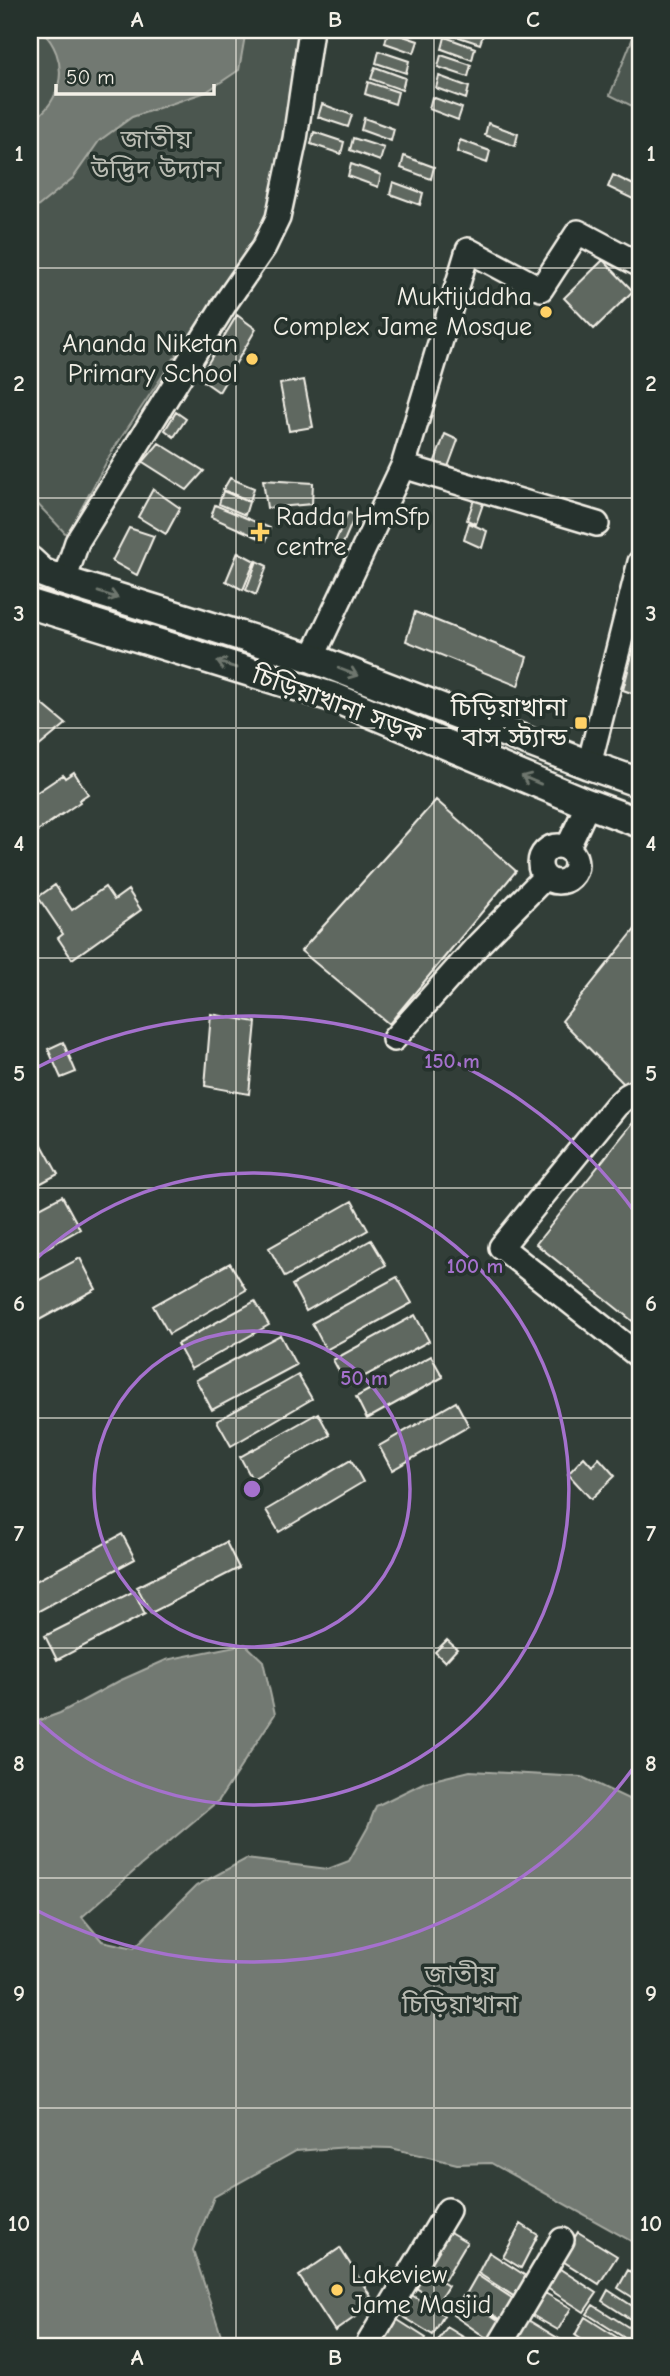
<svg xmlns="http://www.w3.org/2000/svg" width="670" height="2376" font-family="'Comic Neue','Noto Sans Bengali',sans-serif">
<style>
.green{fill:#4c564f;stroke:#a0a49c;stroke-width:2}
.water{fill:#727972;stroke:#a6a9a1;stroke-width:2}
.building{fill:#5f6861;stroke:#f4f1e8;stroke-width:2}
.lines{fill:none;stroke-linecap:round;stroke-linejoin:round}
.minor-casing{stroke:#f4f1e8;stroke-width:28}
.major-casing{stroke:#f4f1e8;stroke-width:33}
.minor{stroke:#26332d;stroke-width:23}
.major{stroke:#26332d;stroke-width:28}
.oneway{stroke:#6e766e}
.grid{fill:none;stroke:#f4f1e8;stroke-width:2;stroke-opacity:0.55}
.ring{fill:none;stroke:#a571cd;stroke-width:3.5}
.poi-dot{fill:#ffd166;stroke:#26332d;stroke-width:2.5}
.labels{text-anchor:middle;dominant-baseline:central;stroke-width:7;stroke-linejoin:round;paint-order:stroke}
.park-label{font-size:26px;fill:#b9bbb2;stroke:#26332d}
.poi-label{font-size:26px;fill:#f4f1e8;stroke:#26332d;text-anchor:end}
.street-label{font-size:26px;fill:#f4f1e8;stroke:#26332d}
.centre{fill:#a571cd;stroke:#26332d;stroke-width:3.5}
.ring-label{font-size:21px;text-anchor:middle;font-weight:bold;fill:#a571cd;stroke:#26332d;stroke-width:7;stroke-linejoin:round;paint-order:stroke}
.neatline{fill:none;stroke:#f4f1e8;stroke-width:2.5}
.grid-label{font-size:23px;text-anchor:middle;font-weight:bold;fill:#f4f1e8}
</style>
<rect width="100%" height="100%" fill="#323e38"/>
<filter id="ink" filterUnits="userSpaceOnUse"><feTurbulence type="fractalNoise" baseFrequency=".0143" numOctaves="2"/><feDisplacementMap in="SourceGraphic" scale="14" xChannelSelector="R" yChannelSelector="G"/><feConvolveMatrix kernelMatrix="1 2 1 2 8 2 1 2 1" color-interpolation-filters="sRGB"/></filter>
<g filter="url(#ink)">
<path class="green" d="M30 30H304L290 127 280 144 283 158 267 221 243 269 211 303 113 450 67 535 30 496Z
M636 30H640V110L610 95Z"/>
<path class="water" d="M41 30H246L239 70 206 92 132 117 99 141 73 178 30 213V122C65 101 70 58 41 30Z
M245 1644 263 1661 275 1714 219 1800 140 1866 82 1917 102 1941 134 1948 196 1886 246 1859 328 1869 349 1861 368 1827 376 1806 425 1782 470 1771 582 1777 635 1802 640 1808V2246L491 2163 457 2164 391 2148 349 2147 296 2151 214 2197 193 2250 221 2335 230 2346H30V1724L60 1713 119 1681 166 1660Z"/>
<path class="building" d="M451 30H476L484 32 480 44 450 34Z
M388 31 418 41 414 53 385 43Z
M445 37 475 48 472 60 442 49Z
M379 51 409 61 406 73 376 63Z
M441 55 471 65 468 77 438 67Z
M375 67 405 78 402 90 371 79Z
M439 76 469 87 466 99 436 88Z
M368 82 398 92 395 104 365 94Z
M432 97 462 108 458 120 429 109Z
M322 104 352 115 348 127 318 117Z
M364 118 394 129 391 141 361 130Z
M488 123 518 134 515 146 485 135Z
M314 132 344 142 341 154 311 144Z
M353 138 384 148 380 161 350 150Z
M460 140 490 151 487 163 457 152Z
M404 156 434 167 431 179 401 168Z
M351 164 381 175 378 187 348 176Z
M613 175 640 188 635 200 608 187Z
M393 182 423 193 420 205 390 194Z
M603 260 633 291 594 329 564 298Z
M237 315 256 329 219 392 199 378Z
M304 380 313 427 289 431 280 384Z
M176 412 186 419 174 437 165 430Z
M445 434 458 440 445 475 432 469Z
M159 443 204 471 187 490 143 462Z
M230 478 254 488 250 501 223 490Z
M263 480 313 483 312 504 267 508Z
M153 489 180 508 166 534 138 517Z
M223 491 249 502 245 515 219 504Z
M477 491 486 495 476 524 467 520Z
M215 505 270 528 266 541 211 517Z
M348 512 355 516 342 546 335 542Z
M469 523 487 531 482 548 464 540Z
M129 528 154 536 137 575 112 561Z
M238 552 255 561 243 590 226 581Z
M257 561 267 566 256 595 246 590Z
M415 612 527 657 518 686 406 641Z
M640 624V696L623 690Z
M30 694 66 724 37 748 30 743Z
M74 772 88 794 79 800 80 802 30 836V797L63 775 65 778Z
M436 800 516 871 389 1024 301 951Z
M55 885 72 910 105 887 114 900 128 890 141 910 72 959 58 938 63 934 38 897Z
M640 923V1080L631 1091 562 1021Z
M211 1014 256 1022 249 1094 205 1086Z
M63 1042 76 1072 61 1078 48 1049Z
M640 1114V1327L536 1244Z
M41 1143 58 1174 30 1189V1149Z
M62 1196 80 1229 30 1257V1213Z
M352 1201 368 1230 285 1277 269 1248Z
M371 1240 386 1265 306 1311 292 1285Z
M80 1258 96 1289 30 1325V1285Z
M230 1263 246 1290 169 1334 153 1306Z
M397 1277 412 1303 326 1350 312 1323Z
M255 1301 269 1325 191 1369 177 1344Z
M415 1315 429 1341 347 1386 333 1360Z
M280 1335 296 1365 212 1410 196 1380Z
M431 1356 443 1377 367 1419 356 1397Z
M298 1375 312 1399 231 1446 217 1421Z
M456 1402 469 1426 392 1470 379 1446Z
M318 1413 330 1435 252 1479 240 1457Z
M584 1457 592 1466 599 1458 615 1476 591 1499 568 1474Z
M351 1460 363 1482 279 1532 266 1510Z
M122 1534 135 1559 37 1612 30 1598V1584Z
M226 1542 239 1568 151 1613 137 1587Z
M134 1591 145 1614 57 1660 45 1636Z
M447 1640 457 1649 445 1662 435 1652Z
M521 2224 538 2235 521 2268 503 2257Z
M448 2231 467 2242 445 2279 426 2267Z
M578 2232 617 2256 599 2284 561 2260Z
M340 2248 375 2303 335 2331 299 2276Z
M489 2252 529 2278 518 2299 478 2273Z
M557 2267 597 2293 584 2312 544 2286Z
M424 2270 448 2286 438 2302 413 2286Z
M628 2270 640 2277V2302L618 2288Z
M477 2275 518 2302 506 2323 465 2296Z
M608 2290 640 2311 638 2324 602 2301Z
M405 2291 444 2315 433 2335 394 2311Z
M545 2293 571 2308 558 2330 532 2315Z
M463 2296 501 2322 491 2341 453 2315Z
M593 2305 633 2330 628 2340 587 2314Z
M393 2317 426 2338 421 2346H395L380 2336Z
M585 2317 626 2343 624 2346H591L575 2335Z
M528 2320 566 2343 563 2346H524L515 2341Z
M447 2327 478 2346H435Z"/>
<g class="lines">
<g class="minor-casing">
<path id="minor" d="M403 466 468 250 541 289 578 232 640 265
M64 581 77 542 226 302 264 247 278 218 295 139 311 30
M312 658 403 466 597 524
M589 765 640 562
M540 864a18 18 0 1 1 36 0a18 18 0 1 1-36 0Z
M567 849 588 804
M394 1039 479 944 545 877
M640 1089 627 1096 616 1106 501 1247 640 1357
M367 2346 448 2210
M499 2346 562 2240"/>
</g>
<g class="major-casing">
<path id="major" d="M30 561 43 573 64 581 312 658 589 765 640 783
M30 604 335 698 581 801 640 823"/>
</g>
<use href="#minor" class="minor"/>
<use href="#major" class="major"/>
</g>
<defs><path id="oneway-shaft" d="M-6 0H5M1.5-3L5.5 0L1.5 3" fill="none" stroke-width="1.6" stroke-linecap="round" stroke-linejoin="round" transform="scale(1.75)"/></defs>
<g class="oneway">
<use href="#oneway-shaft" transform="translate(108 595) rotate(17)"/>
<use href="#oneway-shaft" transform="translate(227 665) rotate(-163)"/>
<use href="#oneway-shaft" transform="translate(348 672) rotate(21)"/>
<use href="#oneway-shaft" transform="translate(531 780) rotate(-157)"/>
</g>
</g>
<path class="grid" d="M236 30V2346M434 30V2346M30 268H640M30 498H640M30 728H640M30 958H640M30 1188H640M30 1418H640M30 1648H640M30 1878H640M30 2108H640"/>
<g class="ring">
<circle cx="252" cy="1489" r="158"/>
<path d="M31 1264A316 316 0 1 1 31 1714"/>
<path d="M639 1760A473 473 0 0 1 30 1907M30 1071A473 473 0 0 1 639 1218"/>
</g>
<g class="poi-dot">
<circle cx="546" cy="312" r="7"/>
<circle cx="252" cy="359" r="7"/>
<path d="M256.5 521.5h7v7h7v7h-7v7h-7v-7h-7v-7h7z"/>
<rect x="574" y="716" width="14" height="14" rx="3.5"/>
<circle cx="337" cy="2290" r="7"/>
</g>
<g class="labels">
<g class="park-label">
<text x="156" y="140">জাতীয়<tspan x="156" dy="30">উদ্ভিদ উদ্যান</tspan></text>
<text x="460" y="1975">জাতীয়<tspan x="460" dy="30">চিড়িয়াখানা</tspan></text>
</g>
<g class="poi-label">
<text x="532" y="297">Muktijuddha<tspan x="532" dy="30">Complex Jame Mosque</tspan></text>
<text x="238" y="344">Ananda Niketan<tspan x="238" dy="30">Primary School</tspan></text>
<text x="276" y="517" text-anchor="start">Radda HmSfp<tspan x="276" dy="30">centre</tspan></text>
<text x="567" y="708">চিড়িয়াখানা<tspan x="567" dy="30">বাস স্ট্যান্ড</tspan></text>
<text x="351" y="2275" text-anchor="start">Lakeview<tspan x="351" dy="30">Jame Masjid</tspan></text>
</g>
<g class="street-label">
<text transform="translate(338 705) rotate(20)">চিড়িয়াখানা সড়ক</text>
</g>
</g>
<circle cx="252" cy="1489" r="10" class="centre"/>
<g class="ring-label">
<text x="452" y="1068">150 m</text>
<text x="475" y="1273">100 m</text>
<text x="364" y="1385">50 m</text>
</g>
<rect width="670" height="2376" fill="none" stroke="#26332d" stroke-width="77"/>
<path d="M56 84v10h158v-10" fill="none" stroke="#f4f1e8" stroke-width="3.5"/>
<text x="66" y="84" font-size="21" fill="#f4f1e8" stroke="#26332d" stroke-width="5" paint-order="stroke">50 m</text>
<rect x="38" y="38" width="594" height="2300" class="neatline"/>
<g class="grid-label">
<text x="137" y="27">A</text>
<text x="335" y="27">B</text>
<text x="533" y="27">C</text>
<text x="19" y="161">1</text>
<text x="651" y="161">1</text>
<text x="19" y="391">2</text>
<text x="651" y="391">2</text>
<text x="19" y="621">3</text>
<text x="651" y="621">3</text>
<text x="19" y="851">4</text>
<text x="651" y="851">4</text>
<text x="19" y="1081">5</text>
<text x="651" y="1081">5</text>
<text x="19" y="1311">6</text>
<text x="651" y="1311">6</text>
<text x="19" y="1541">7</text>
<text x="651" y="1541">7</text>
<text x="19" y="1771">8</text>
<text x="651" y="1771">8</text>
<text x="19" y="2001">9</text>
<text x="651" y="2001">9</text>
<text x="19" y="2231">10</text>
<text x="651" y="2231">10</text>
<text x="137" y="2365">A</text>
<text x="335" y="2365">B</text>
<text x="533" y="2365">C</text>
</g>
</svg>
